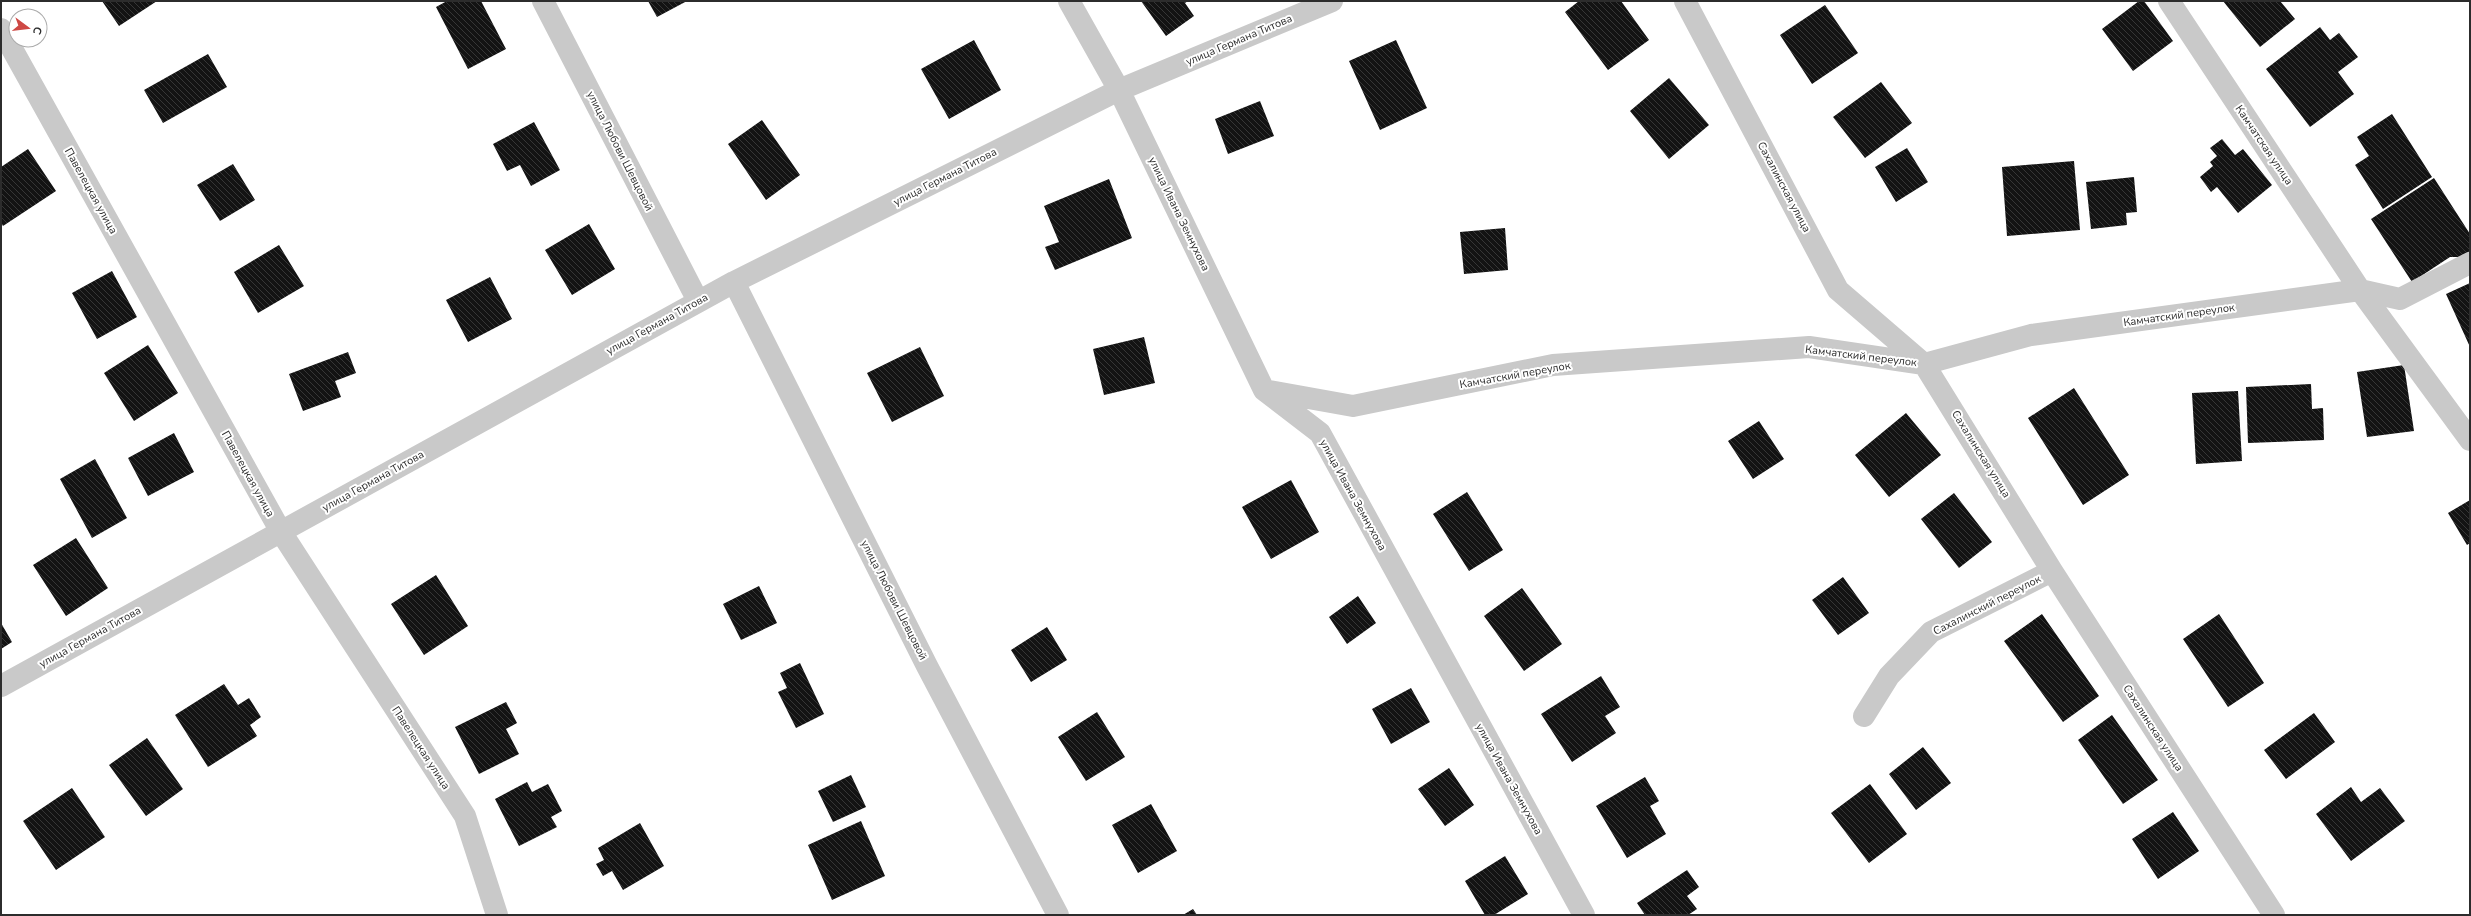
<svg xmlns="http://www.w3.org/2000/svg" width="2471" height="916" font-family="'Nunito Sans',sans-serif">
<style>
.building{fill:url(#building-back-hatch)}
.lines{fill:none;stroke-linecap:round;stroke-linejoin:round}
.street{stroke:#c9c9c9;stroke-width:22}
.labels{text-anchor:middle;dominant-baseline:central;stroke-width:4;stroke-linejoin:round;paint-order:stroke}
.street-label{font-size:11px;fill:#2c2c2c;stroke:#fff}
</style>
<defs>
<pattern id="building-back-hatch" width="6" height="6" patternUnits="userSpaceOnUse"><rect width="6" height="6" fill="#131313"/><path d="M-1 5l2 2M0 0l6 6M5-1l2 2" fill="none" stroke="#363636"/></pattern>
</defs>
<rect width="100%" height="100%" fill="#fff"/>
<path class="building" d="M102 1H157L119 26Z
M447 1H481L506 49 468 69 436 7Z
M648 1H687L657 17Z
M1141 1H1188L1185 3 1194 16 1166 36Z
M1579 1H1621L1649 40 1608 70 1565 12Z
M2139 1H2144L2173 41 2133 71 2102 29Z
M2223 1H2280L2295 19 2260 47Z
M1825 5 1858 53 1812 84 1780 35Z
M2320 27 2330 40 2339 33 2358 57 2338 72 2354 94 2310 127 2266 69Z
M974 40 1001 90 949 119 921 69Z
M1396 40 1427 108 1380 130 1349 61Z
M208 54 227 87 163 123 144 90Z
M1669 78 1709 125 1669 159 1630 111Z
M1881 82 1912 123 1865 158 1833 117Z
M1260 101 1274 136 1228 154 1215 119Z
M2392 114 2432 177 2383 209 2355 165 2369 156 2357 137Z
M762 120 800 175 766 200 728 144Z
M534 122 560 170 531 186 520 165 507 171 493 144Z
M2222 139 2235 155 2243 149 2272 185 2238 213 2217 187 2211 192 2200 177 2213 166 2210 162 2217 156 2210 148Z
M1907 148 1928 182 1896 202 1875 167Z
M28 149 56 191 3 226 1 223V167Z
M2074 161 2080 230 2007 236 2002 167Z
M233 164 255 200 220 221 197 185Z
M2134 177 2137 212 2126 213 2127 225 2091 229 2086 182Z
M2434 178 2470 234V251L2460 257H2450L2412 282 2371 219Z
M1109 179 1132 238 1055 270 1045 247 1059 242 1044 206Z
M589 224 615 269 572 295 545 250Z
M1505 228 1508 270 1464 274 1460 232Z
M279 245 304 286 258 313 234 272Z
M112 271 137 317 97 339 72 293Z
M490 277 512 319 468 342 446 300Z
M2470 283V347L2446 294Z
M1144 337 1155 383 1104 395 1093 349Z
M148 345 178 393 134 421 104 373Z
M920 347 944 396 892 422 867 373Z
M348 352 356 373 335 381 341 397 303 411 289 374Z
M2404 365 2414 431 2367 437 2357 372Z
M2311 384 2312 409 2323 408 2324 440 2248 443 2246 387Z
M2074 388 2129 475 2083 505 2028 418Z
M2238 391 2242 461 2196 464 2192 393Z
M1906 413 1941 455 1889 497 1855 455Z
M1759 421 1784 459 1753 479 1728 441Z
M174 433 194 472 148 496 128 458Z
M95 459 127 518 92 538 60 479Z
M1291 480 1319 532 1271 559 1242 507Z
M1467 492 1503 550 1469 571 1433 514Z
M1954 493 1992 542 1959 568 1921 519Z
M2470 500V543L2467 545 2448 513Z
M76 538 108 588 66 616 33 565Z
M436 575 468 626 424 655 391 604Z
M1843 577 1869 613 1838 635 1812 600Z
M759 586 777 623 741 640 723 604Z
M1522 588 1562 644 1524 671 1484 616Z
M1358 596 1376 623 1347 644 1329 617Z
M2042 614 2099 696 2063 722 2004 641Z
M2219 614 2264 683 2228 707 2183 639Z
M1 623 12 642 1 649Z
M1047 627 1067 660 1031 682 1011 650Z
M800 663 824 714 796 728 778 692 787 688 780 673Z
M1601 676 1620 707 1605 716 1616 733 1572 762 1541 714Z
M224 684 238 705 249 698 261 717 250 725 257 736 208 767 175 715Z
M1411 688 1430 722 1391 744 1372 709Z
M506 702 517 723 506 729 519 754 479 774 455 727Z
M1097 712 1125 757 1086 781 1058 737Z
M2314 713 2335 742 2286 779 2264 750Z
M2112 715 2158 780 2123 804 2078 740Z
M147 738 183 789 146 816 109 765Z
M1923 747 1951 783 1916 810 1889 774Z
M1449 768 1474 805 1445 826 1418 789Z
M851 775 866 807 833 822 818 791Z
M1645 777 1659 801 1650 806 1666 834 1627 858 1596 806Z
M527 782 532 792 548 784 562 811 551 817 557 827 519 846 495 799Z
M1870 784 1907 834 1869 863 1831 813Z
M2351 787 2361 802 2380 788 2405 821 2351 861 2316 814Z
M72 788 105 837 56 870 23 821Z
M1151 804 1177 851 1138 873 1112 825Z
M2173 812 2199 851 2158 879 2132 839Z
M861 821 885 876 832 900 808 845Z
M640 823 664 866 623 890 612 871 603 876 596 864 604 860 598 848Z
M1505 856 1528 894 1494 915H1485L1465 881Z
M1687 870 1699 887 1687 896 1697 909 1688 915H1645L1637 903Z
M1193 909 1197 915H1183Z"/>
<g class="lines">
<path class="street" d="M543 1 698 301
M1069 1 1119 90 1264 390 1320 433 1584 915
M1685 1 1838 290 1924 364 2052 571 2274 915
M2169 1 2360 290 2470 440
M1 29 281 532 465 816 497 915
M734 282 927 666 1058 915
M1264 390 1353 406 1553 365 1809 347 1924 364 2031 335 2360 290 2400 299 2470 263
M1 686 734 282 1119 90 1332 1
M1864 716 1889 676 1931 632 2052 571"/>
</g>
<g class="labels">
<g class="street-label">
<text transform="translate(1239 40) rotate(-23)">улица Германа Титова</text>
<text transform="translate(2264 145) rotate(56)">Камчатская улица</text>
<text transform="translate(620 151) rotate(63)">улица Любови Шевцовой</text>
<text transform="translate(945 177) rotate(-27)">улица Германа Титова</text>
<text transform="translate(1784 187) rotate(62)">Сахалинская улица</text>
<text transform="translate(91 191) rotate(61)">Павелецкая улица</text>
<text transform="translate(1179 214) rotate(64)">улица Ивана Земнухова</text>
<text transform="translate(2179 315) rotate(-8)">Камчатский переулок</text>
<text transform="translate(657 324) rotate(-29)">улица Германа Титова</text>
<text transform="translate(1861 356) rotate(7)">Камчатский переулок</text>
<text transform="translate(1515 375) rotate(-10)">Камчатский переулок</text>
<text transform="translate(1981 454) rotate(58)">Сахалинская улица</text>
<text transform="translate(248 474) rotate(61)">Павелецкая улица</text>
<text transform="translate(373 481) rotate(-29)">улица Германа Титова</text>
<text transform="translate(1353 495) rotate(61)">улица Ивана Земнухова</text>
<text transform="translate(894 600) rotate(63)">улица Любови Шевцовой</text>
<text transform="translate(1987 605) rotate(-27)">Сахалинский переулок</text>
<text transform="translate(90 637) rotate(-29)">улица Германа Титова</text>
<text transform="translate(2153 728) rotate(57)">Сахалинская улица</text>
<text transform="translate(421 748) rotate(57)">Павелецкая улица</text>
<text transform="translate(1509 779) rotate(61)">улица Ивана Земнухова</text>
</g>
</g>
<rect width="2471" height="916" fill="none" stroke="#2c2c2c" stroke-width="4"/>
<g transform="translate(28 28) rotate(105)"><circle r="19" fill="#ffffff" stroke="#ababab"/>
<path d="M0-3L7 15L0 10L-7 15Z" fill="#ce4844"/>
<text y="-6" font-size="11" font-weight="bold" text-anchor="middle" fill="#2c2c2c">С</text>
</g>
</svg>
